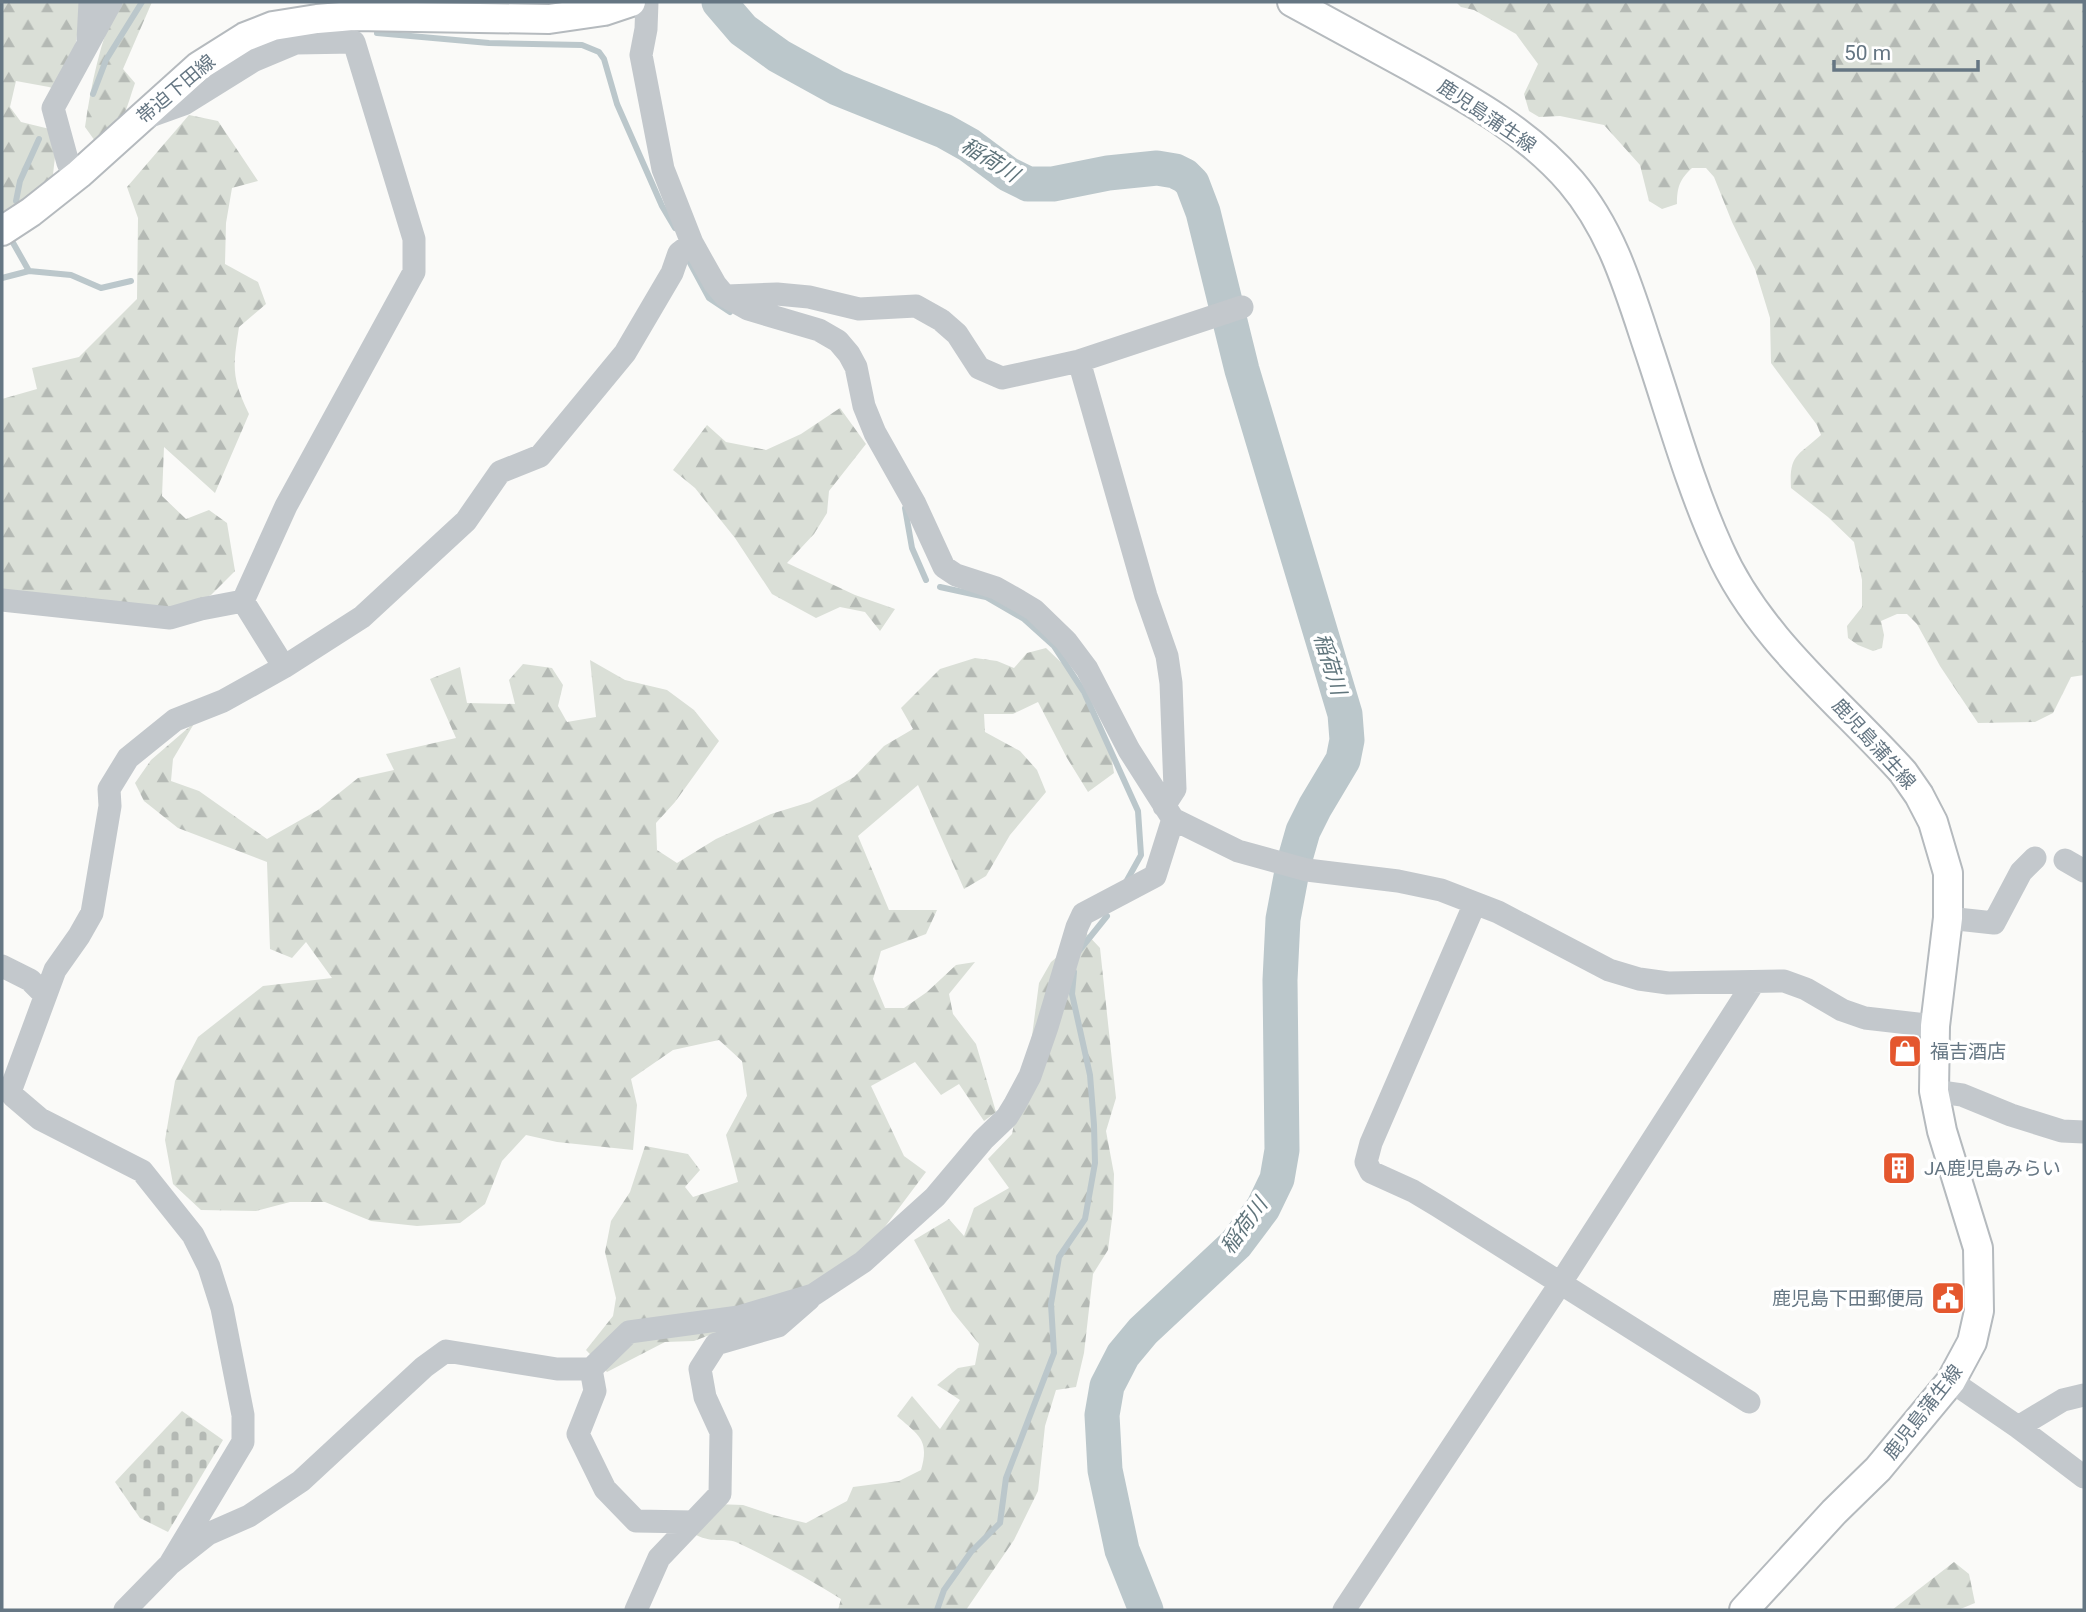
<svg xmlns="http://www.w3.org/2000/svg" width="2086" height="1612" font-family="Roboto,'Noto Sans JP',sans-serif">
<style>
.forest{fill:url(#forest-firs)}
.cemetery{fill:url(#cemetery-stones)}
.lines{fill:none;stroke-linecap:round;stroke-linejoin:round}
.stream{stroke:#bbc7cb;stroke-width:6}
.river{stroke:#bbc7cb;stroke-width:35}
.major-casing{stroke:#b5babe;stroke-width:32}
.minor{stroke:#c3c8cc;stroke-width:23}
.major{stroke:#fff;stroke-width:28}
.labels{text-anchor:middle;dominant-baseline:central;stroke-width:7;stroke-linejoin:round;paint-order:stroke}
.street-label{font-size:19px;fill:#657683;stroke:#fff}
.poi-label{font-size:19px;fill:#657683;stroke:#fff;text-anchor:start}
.water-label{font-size:21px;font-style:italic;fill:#60757c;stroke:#fff}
</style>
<defs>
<pattern id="forest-firs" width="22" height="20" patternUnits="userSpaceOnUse" patternTransform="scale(1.75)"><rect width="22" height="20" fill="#dadfd7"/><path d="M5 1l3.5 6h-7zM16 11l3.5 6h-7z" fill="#b4b9b4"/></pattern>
<pattern id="cemetery-stones" width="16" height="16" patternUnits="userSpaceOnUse" patternTransform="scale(1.75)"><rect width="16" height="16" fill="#dadfd7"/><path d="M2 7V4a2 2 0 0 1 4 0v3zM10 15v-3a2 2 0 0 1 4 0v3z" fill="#b4b9b4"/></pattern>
</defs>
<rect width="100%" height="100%" fill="#fafaf8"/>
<path class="forest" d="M2 2H82L68 94 49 87 16 81 10 107 21 122 58 131 52 183 2 222Z
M118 2H152L123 69 135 83C126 108 123 133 95 141L85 127C91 85 100 41 118 2Z
M1456 2H2084V675L2071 677 2053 713 2035 722 1978 723 1940 666 1917 624 1907 614H1897L1881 621 1884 635 1882 648 1873 651 1858 645 1848 638 1847 626 1862 607V580L1854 542 1828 517 1791 488C1789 454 1798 456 1821 435L1817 425 1771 363 1770 318 1755 269 1732 222 1714 177 1706 168H1692C1680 179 1677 187 1677 204L1662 209 1649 201 1640 165 1604 125 1560 116 1539 117 1529 111 1524 94 1538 64 1516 34 1474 10 1461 7Z
M189 115 218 121 258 181 232 188 226 223 225 264 258 282 266 304 239 327C233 367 231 377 249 414L215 493 164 447 162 496 186 519 209 510 227 523 235 571 211 595 177 610 2 592V399L37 389 32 368 79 357 137 299 138 218 127 187Z
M840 408 866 444 829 491 827 513 814 534 787 563 855 595 895 609 880 631 865 612 840 607 816 618 772 594 735 538 695 488 673 470 707 425 726 442 766 450 801 434Z
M1046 648 1068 669 1109 743 1114 773 1088 792 1067 758 1038 702 1013 714H984L985 732 1020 751 1037 770 1046 792 1010 835 986 876 964 889 918 785 858 836 889 910H937L926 934 881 951 873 979 885 1008H904L927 992 956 965 975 962 949 994 953 1014 976 1044 996 1112 984 1121 959 1084 941 1095 915 1062 871 1086 904 1156 926 1172 863 1256 757 1317 694 1341 665 1342 607 1372 586 1350 613 1316 616 1298 605 1252 611 1221 630 1192 645 1146 688 1154 700 1170 685 1187 693 1197 738 1182 726 1135 747 1096 742 1061 719 1040 673 1050 631 1079 637 1105 633 1150 557 1142 526 1135 502 1161 485 1204 460 1223 417 1226 371 1221 325 1202H290L256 1211 201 1210 173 1184 165 1140 175 1081 198 1037 263 986 332 978 306 942 292 958 270 949 267 862 178 828 144 801 135 783 151 760 195 722 173 759 171 781 199 791 267 839 318 810 358 778 394 770 386 754 456 738 430 679 460 667 467 703 515 704 509 680 523 664 552 668 563 685 558 706 567 722 596 717 590 660 625 680 667 690 694 710 719 741 675 802 656 823 657 850 677 863 716 839 771 814 810 802 854 777 884 746 913 729 901 708 940 669 975 658 997 661 1014 668 1027 653Z
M1086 933 1100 948 1116 1098 1106 1131 1114 1174 1113 1211 1108 1250 1093 1274 1084 1353 1076 1387 1056 1390 1045 1426 1038 1491 1014 1540 966 1610H838L841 1599C808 1578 774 1560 738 1543 726 1537 714 1544 696 1535L715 1504 743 1505 773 1515 806 1523 847 1501 853 1487 899 1481 921 1470C930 1439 918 1435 897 1416L912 1396 940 1429 960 1400 937 1385 958 1368 975 1365 979 1344 952 1311 914 1240 949 1219 964 1236 974 1208 1009 1188 988 1159 1012 1134 1032 1036 1039 983 1051 962Z
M1954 1562 1969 1574 1975 1603 1958 1610H1892Z"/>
<path class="cemetery" d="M182 1411 223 1440 168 1532 140 1518 115 1482Z"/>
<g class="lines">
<path class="stream" d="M377 33 489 43 582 45 599 52 604 59 617 104 662 206 675 228
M93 94 106 60 142 2
M16 201 20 181 39 139
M12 241 29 271 71 275 101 288 131 281
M689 261 709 298 730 312
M2 278 29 271
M905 508 912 548 926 580
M940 587 986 597 1024 619 1054 646 1084 692 1138 811 1141 855 1126 882
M1078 952 1107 916
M937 1610 944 1590 971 1552 1000 1523 1006 1478 1054 1353 1051 1304 1059 1257 1085 1219 1095 1163 1094 1125 1090 1075 1072 994 1074 972"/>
<path class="river" d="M719 2 743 30 779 56 837 88 944 131 969 145 1008 174 1028 184H1053L1108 173 1157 168 1175 171 1185 176 1192 183 1203 212 1242 370 1345 714 1347 740 1343 760 1315 807 1303 831 1293 866 1283 919 1280 980 1282 1150 1277 1179 1263 1208 1236 1244 1143 1331 1123 1355 1107 1386 1102 1415 1105 1470 1122 1550 1146 1610"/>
<g class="major-casing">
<path id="major" d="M1292 2C1333 24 1373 46 1413 68 1470 100 1528 132 1571 182 1611 229 1628 286 1647 344 1670 412 1689 483 1719 549 1758 638 1839 701 1903 772L1919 795 1933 822 1948 873V918L1935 1026 1934 1091 1942 1131 1978 1248 1979 1311 1972 1342 1951 1381 1878 1469 1834 1512 1744 1610
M2 231 31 212 79 174 199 66 245 37 273 26 317 19 353 16 549 19 604 11 631 2"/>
</g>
<path class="minor" d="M647 2 646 29 641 55 663 169 692 243 715 284 725 296 748 309 819 330 838 341 849 354 856 367 864 406 875 433 915 504 944 567 956 575 996 588 1019 601 1034 610 1066 641 1087 669 1129 750 1173 819 1238 851 1307 870 1398 881 1441 890 1498 912 1609 970 1639 979 1668 983 1784 981 1806 989 1842 1010 1865 1018 1935 1026
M88 40 90 2
M145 118 184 104 253 61 296 43 354 42 414 239V272L286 506 243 601 284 667
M79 174 68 163 53 108 111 2
M727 296 777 294 809 297 859 309 916 306 941 320 957 334 979 368 1002 378 1079 361 1242 307
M1079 361 1146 596 1167 656 1171 683 1175 789 1164 806
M2 600 170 618 201 609 243 601
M2065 860 2084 871
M1475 903 1371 1143 1366 1162 1371 1172 1413 1191 1438 1206 1749 1402
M1948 918 1994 923 2021 872 2035 858
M2 966 30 980 45 995
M1934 1091 1962 1095 2011 1115 2062 1131 2084 1132
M591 1369 595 1391 578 1434 605 1489 636 1521 693 1522
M1951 1381 2018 1427 2084 1477
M2018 1427 2063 1400 2084 1395
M170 1564 243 1442V1415L222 1308 209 1267 193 1235 142 1171 40 1119 13 1096 11 1089 55 970 79 936 92 913 110 806 109 789 128 758 175 720 223 701 284 667 362 617 466 521 500 472 540 456 625 353 672 273 679 253 692 243
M125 1610 170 1564 208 1534 249 1516 301 1481 424 1367 446 1351 557 1369H591L629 1332 739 1317 813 1295 863 1262 935 1197 983 1140 1007 1117 1015 1104 1030 1076 1047 1027 1077 927 1083 914 1155 876 1173 819
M636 1610 659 1558 720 1494 721 1432 705 1397 700 1369 716 1344 778 1326 809 1299
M1344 1610 1560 1284 1754 982"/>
<use href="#major" class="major"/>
</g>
<defs>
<g id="shop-square" transform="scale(1.75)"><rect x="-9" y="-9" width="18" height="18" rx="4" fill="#e4572e" stroke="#fff"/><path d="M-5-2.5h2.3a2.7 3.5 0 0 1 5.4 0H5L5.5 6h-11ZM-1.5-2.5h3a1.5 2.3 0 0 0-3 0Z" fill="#fff"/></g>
<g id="building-square" transform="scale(1.75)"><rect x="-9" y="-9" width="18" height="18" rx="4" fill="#e4572e" stroke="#fff"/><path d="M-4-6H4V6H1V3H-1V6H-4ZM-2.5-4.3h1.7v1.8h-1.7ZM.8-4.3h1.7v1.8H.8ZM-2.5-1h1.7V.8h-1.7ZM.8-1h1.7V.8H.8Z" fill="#fff"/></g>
<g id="civic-square" transform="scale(1.75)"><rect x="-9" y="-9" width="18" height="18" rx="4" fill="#e4572e" stroke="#fff"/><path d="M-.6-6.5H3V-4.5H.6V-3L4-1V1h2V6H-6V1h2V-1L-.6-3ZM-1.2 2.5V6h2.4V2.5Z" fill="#fff"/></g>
</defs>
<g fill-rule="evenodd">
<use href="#shop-square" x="1905" y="1051"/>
<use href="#building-square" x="1899" y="1168"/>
<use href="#civic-square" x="1948" y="1298"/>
</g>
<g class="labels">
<g class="street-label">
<text transform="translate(176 89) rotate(-40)">帯迫下田線</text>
<text transform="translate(1487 116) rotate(34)">鹿児島蒲生線</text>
<text transform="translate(1874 744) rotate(48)">鹿児島蒲生線</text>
<text transform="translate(1923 1412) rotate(-52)">鹿児島蒲生線</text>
</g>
<g class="poi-label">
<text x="1930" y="1051">福吉酒店</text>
<text x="1924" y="1168">JA鹿児島みらい</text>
<text x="1924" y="1298" text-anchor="end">鹿児島下田郵便局</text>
</g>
<g class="water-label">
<text transform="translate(990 160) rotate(32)">稲荷川</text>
<text transform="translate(1330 664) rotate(73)">稲荷川</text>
<text transform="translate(1244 1226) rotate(-54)">稲荷川</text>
</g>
</g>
<rect width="2086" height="1612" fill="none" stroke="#657683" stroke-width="7"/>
<path d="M1834 60v10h144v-10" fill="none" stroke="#657683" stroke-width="3.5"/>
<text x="1844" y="60" font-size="21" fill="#657683" stroke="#ffffff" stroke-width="5" paint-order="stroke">50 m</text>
</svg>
